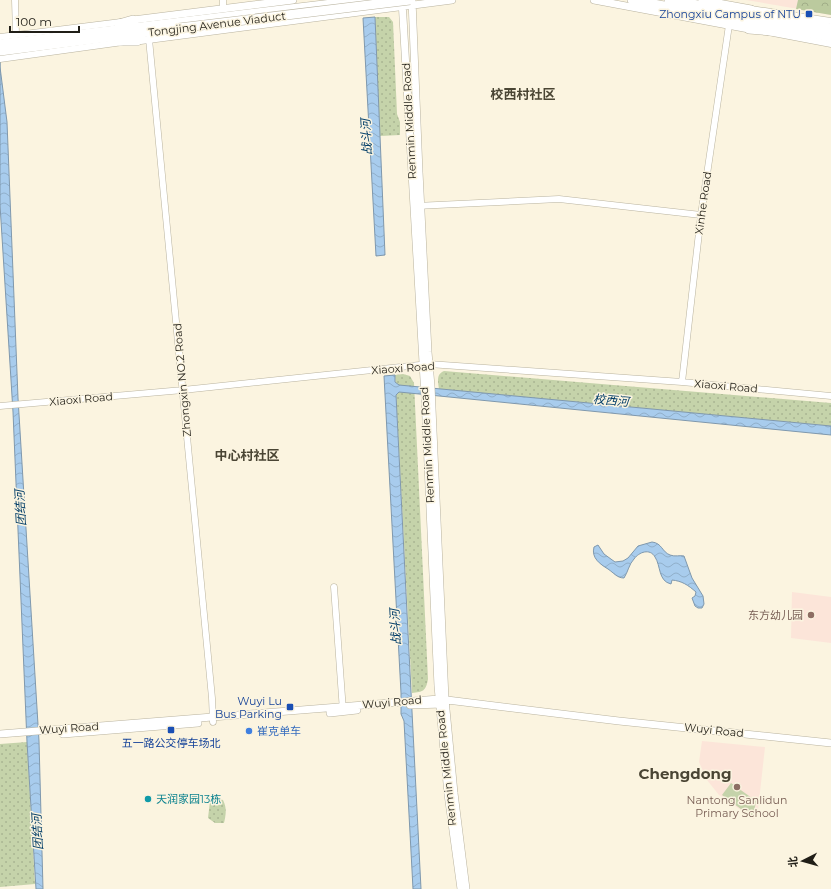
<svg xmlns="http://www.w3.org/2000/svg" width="831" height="889" font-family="Montserrat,'Noto Sans SC',sans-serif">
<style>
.education{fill:#fce5d9}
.grass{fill:url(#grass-dots)}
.forest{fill:url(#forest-crowns)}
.pitch{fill:#c5d3aa}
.water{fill:url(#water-waves);stroke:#7f98ad}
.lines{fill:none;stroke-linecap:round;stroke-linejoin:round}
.minor-casing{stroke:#b9b39f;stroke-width:7}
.major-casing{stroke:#b9b39f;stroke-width:8}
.highway-casing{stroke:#b9b39f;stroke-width:10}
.minor{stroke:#fff;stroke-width:6}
.major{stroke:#fff;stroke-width:7}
.highway{stroke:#fff;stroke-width:9}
.highway-bridge-casing{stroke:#b9b39f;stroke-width:10;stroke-linecap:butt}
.highway-bridge{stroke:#fff;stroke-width:9}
.transit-dot{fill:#1a4fb4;stroke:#fbf4e0;stroke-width:1.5}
.education-dot{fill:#8d6e63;stroke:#fbf4e0;stroke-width:1.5}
.shop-dot{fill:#3f7fe0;stroke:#fbf4e0;stroke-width:1.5}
.culture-dot{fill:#0f9aa8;stroke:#fbf4e0;stroke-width:1.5}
.labels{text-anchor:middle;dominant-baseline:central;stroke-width:3;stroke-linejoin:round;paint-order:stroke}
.transit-label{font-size:11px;fill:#164399;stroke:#fbf4e0;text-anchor:end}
.street-label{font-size:11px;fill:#201e17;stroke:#fbf4e0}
.education-label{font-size:11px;fill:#785e54;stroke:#fbf4e0;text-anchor:end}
.shop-label{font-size:11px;fill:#366cbe;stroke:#fbf4e0;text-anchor:start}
.culture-label{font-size:11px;fill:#0d838f;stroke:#fbf4e0;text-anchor:start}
.water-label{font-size:12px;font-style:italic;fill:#043f69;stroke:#fbf4e0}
.quarter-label{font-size:13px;font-weight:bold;fill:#4a4534;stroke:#fbf4e0}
.district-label{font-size:15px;font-weight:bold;fill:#4a4534;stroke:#fbf4e0}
</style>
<defs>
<pattern id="grass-dots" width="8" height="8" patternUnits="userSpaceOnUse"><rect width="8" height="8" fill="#c5d3aa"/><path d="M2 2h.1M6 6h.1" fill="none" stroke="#a9b592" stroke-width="1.8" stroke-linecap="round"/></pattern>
<pattern id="forest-crowns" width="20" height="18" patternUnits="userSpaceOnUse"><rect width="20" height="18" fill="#bbca9e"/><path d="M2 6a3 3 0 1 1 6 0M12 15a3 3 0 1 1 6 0" fill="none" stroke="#a0ad87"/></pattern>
<pattern id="water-waves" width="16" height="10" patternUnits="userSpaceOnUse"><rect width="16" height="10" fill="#a8cced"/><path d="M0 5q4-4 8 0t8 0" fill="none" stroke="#90afca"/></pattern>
</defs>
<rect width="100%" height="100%" fill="#fbf4e0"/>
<path class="education" d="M746 0H831V15L798 9Z
M792 592 831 597V643L791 638Z
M702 741 765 747 758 810 754 819 719 795 707 780 699 762Z"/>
<path class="grass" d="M375 17H389L393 22 397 114 400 122V135L380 136Z
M444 371 831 403V426L439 389C438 382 436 374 444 371Z
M403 374 410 376 414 383 428 679C426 691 423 692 412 693L395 375Z
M27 742 35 884 0 887V744Z
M217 798 223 800C227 808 226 814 224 823H215L208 818 210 801Z"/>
<path class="forest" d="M798 0H831V15L796 9Z"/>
<path class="pitch" d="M731 783 756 801 753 818 722 795Z"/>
<path class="water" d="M375 17 385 255 376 256 363 18Z
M0 51V67L7 122 18 398 39 741 43 889H36L27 742 13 412 0 205Z
M395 375V382L399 385 831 426V435L399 392 396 395 421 889H413L404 721 401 714V693L384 376Z
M652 542C662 543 662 552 670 555 675 557 680 555 684 556L692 578 703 596 704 604 702 608H698L695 606 692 598 695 596 696 592C688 585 682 581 672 580L671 584C658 581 661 566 655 557 650 548 639 552 634 559 629 564 628 572 624 578 617 578 614 573 608 569 600 564 591 558 594 547L598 545 604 554 615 562 623 561 628 558 638 546Z"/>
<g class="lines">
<g class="minor-casing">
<path id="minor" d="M15 0 16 34
M223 0V8
M751 9 831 21
M768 32 831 44
M0 37 121 22
M149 39 212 698 213 722
M0 59 123 42
M416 206 559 199 701 215
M682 382 701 215 729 25
M0 406 183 390 429 364 682 382 831 396
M334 587 343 711"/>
</g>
<g class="major-casing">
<path id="major" d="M402 0 425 397 438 686 448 794 461 889
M412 0 419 172 428 352 431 386 445 699 454 793 466 889
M594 0 749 29
M702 0 751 9
M133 20 293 0
M137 41 452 0
M410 705 443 704
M330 713 357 710
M0 734 439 699 619 721 831 743
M63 734 198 723"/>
</g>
<g class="highway-casing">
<path id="highway" d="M632 0 831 37
M669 0 831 28
M119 24 133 20
M749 29 772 31
M120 41H137
M0 44 365 0
M0 51 179 28"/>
</g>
<use href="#minor" class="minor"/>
<use href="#major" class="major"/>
<use href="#highway" class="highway"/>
<g class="highway-bridge-casing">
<path id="highway-bridge" d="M179 28 410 0"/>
</g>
<use href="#highway-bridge" class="highway-bridge"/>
</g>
<g class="transit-dot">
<rect x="805" y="10" width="8" height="8" rx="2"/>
<rect x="286" y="703" width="8" height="8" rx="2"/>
<rect x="167" y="726" width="8" height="8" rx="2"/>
</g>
<g class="education-dot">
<circle cx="811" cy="615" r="4"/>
<circle cx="737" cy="787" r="4"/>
</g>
<circle class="shop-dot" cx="249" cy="731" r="4"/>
<circle class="culture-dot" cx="148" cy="799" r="4"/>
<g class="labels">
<g class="transit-label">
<text x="801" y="14">Zhongxiu Campus of NTU</text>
<text x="282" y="701">Wuyi Lu<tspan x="282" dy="13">Bus Parking</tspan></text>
<text x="171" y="743" text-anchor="middle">五一路公交停车场北</text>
</g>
<g class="street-label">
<text transform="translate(217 24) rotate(-7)">Tongjing Avenue Viaduct</text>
<text transform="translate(409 121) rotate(-93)">Renmin Middle Road</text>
<text transform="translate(703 203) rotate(-82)">Xinhe Road</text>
<text transform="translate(403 368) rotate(-4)">Xiaoxi Road</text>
<text transform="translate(182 380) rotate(-95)">Zhongxin NO.2 Road</text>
<text transform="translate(726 386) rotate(5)">Xiaoxi Road</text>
<text transform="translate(81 399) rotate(-5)">Xiaoxi Road</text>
<text transform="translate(427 445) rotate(-93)">Renmin Middle Road</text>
<text transform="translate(392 702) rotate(-5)">Wuyi Road</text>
<text transform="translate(69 728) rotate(-4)">Wuyi Road</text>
<text transform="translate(714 730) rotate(6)">Wuyi Road</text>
<text transform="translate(446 768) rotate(-96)">Renmin Middle Road</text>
</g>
<g class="education-label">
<text x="803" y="615">东方幼儿园</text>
<text x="737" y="800" text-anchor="middle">Nantong Sanlidun<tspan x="737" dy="13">Primary School</tspan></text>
</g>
<g class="shop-label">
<text x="257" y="731">崔克单车</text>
</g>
<g class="culture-label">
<text x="156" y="799">天润家园13栋</text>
</g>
<g class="water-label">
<text transform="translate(366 137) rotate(-93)">战斗河</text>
<text transform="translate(611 400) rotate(5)">校西河</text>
<text transform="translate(20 508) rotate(-93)">团结河</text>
<text transform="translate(395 627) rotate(-93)">战斗河</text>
<text transform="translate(37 832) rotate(-93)">团结河</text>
</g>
<g class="quarter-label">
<text x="523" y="94">校西村社区</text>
<text x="247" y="455">中心村社区</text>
</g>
<g class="district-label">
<text x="685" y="773">Chengdong</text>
</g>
</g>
<g transform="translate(803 861) rotate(264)" stroke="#fbf4e0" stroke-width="3" paint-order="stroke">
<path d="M0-3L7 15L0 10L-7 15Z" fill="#201e17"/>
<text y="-6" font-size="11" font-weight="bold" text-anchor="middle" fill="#201e17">北</text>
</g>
<path d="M10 26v6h69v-6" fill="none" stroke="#201e17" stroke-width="2"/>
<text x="16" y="26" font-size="12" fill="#201e17" stroke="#fbf4e0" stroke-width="3" paint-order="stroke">100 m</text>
</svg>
